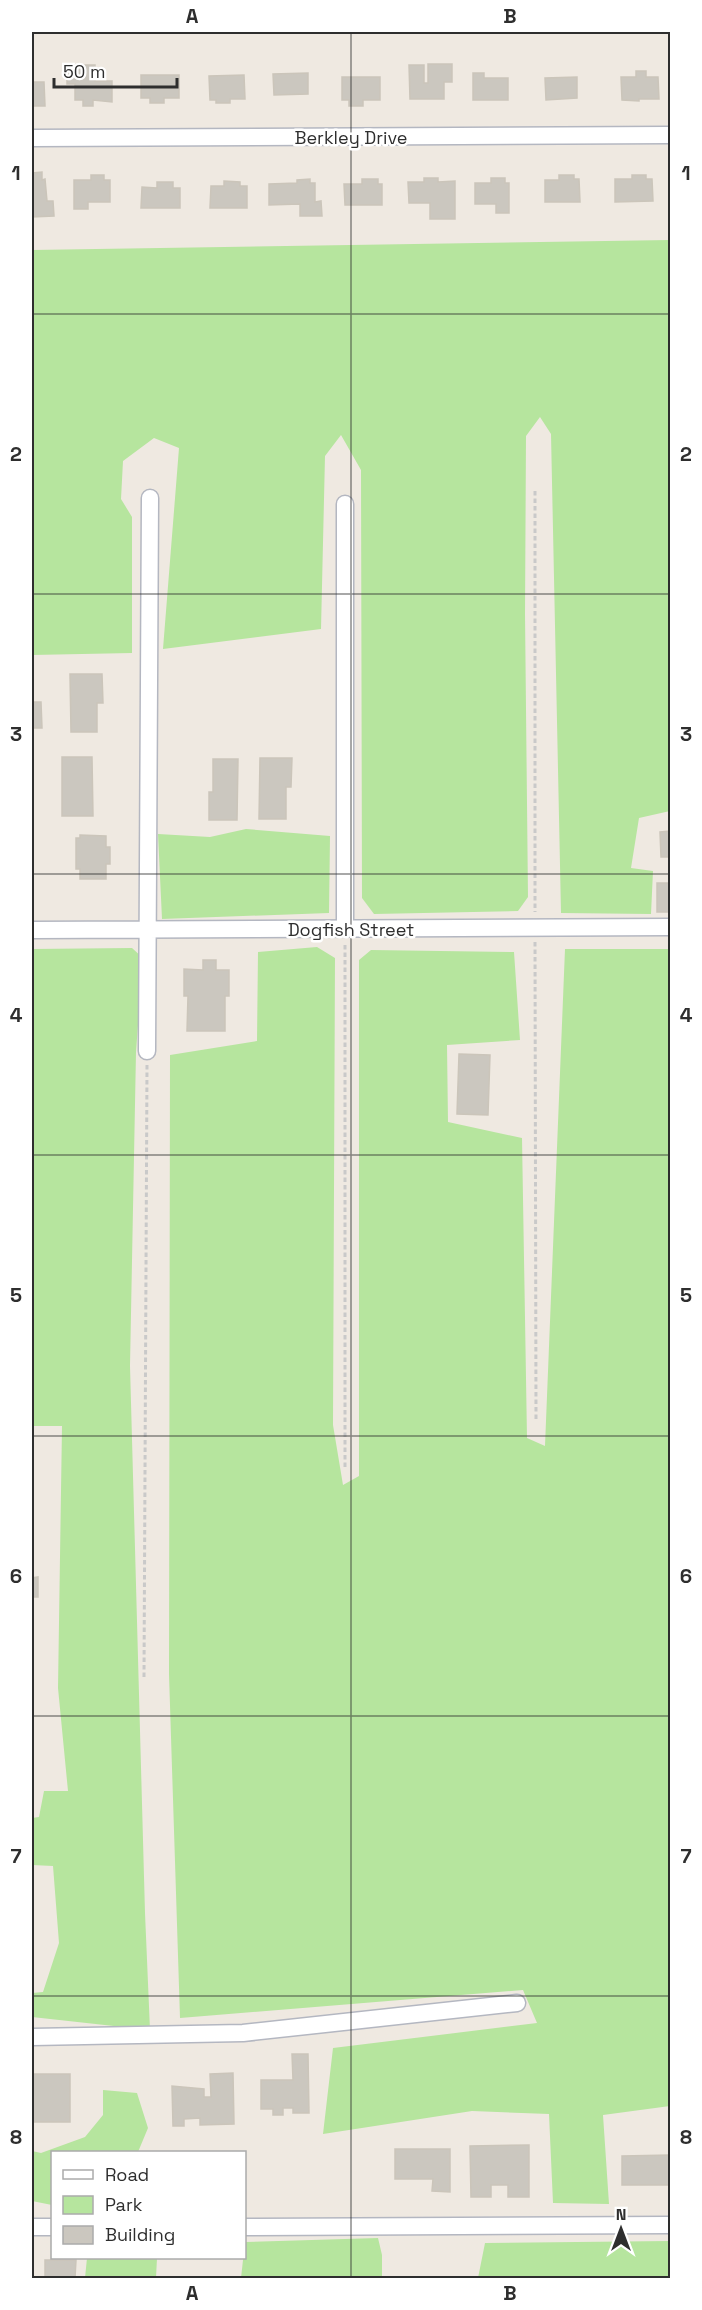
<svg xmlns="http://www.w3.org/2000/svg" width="702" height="2310" font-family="'Space Grotesk',sans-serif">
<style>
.green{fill:#b6e59e}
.building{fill:#cbc7bf;stroke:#cbc5ba;stroke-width:1.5}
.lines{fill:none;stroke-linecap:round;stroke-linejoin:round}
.minor-casing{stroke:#b4b7c1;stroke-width:19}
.path{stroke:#c9c9c9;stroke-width:3;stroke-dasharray:4.5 3;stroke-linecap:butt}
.minor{stroke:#fff;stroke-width:16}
.grid{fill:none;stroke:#2e2e2e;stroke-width:1.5;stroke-opacity:0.55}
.labels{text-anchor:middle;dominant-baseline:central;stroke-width:5;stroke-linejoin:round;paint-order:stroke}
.street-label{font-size:18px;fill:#2e2e2e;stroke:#fff}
.neatline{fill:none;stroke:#2e2e2e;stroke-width:2}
.grid-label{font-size:20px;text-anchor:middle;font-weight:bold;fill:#2e2e2e}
</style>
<rect width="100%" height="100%" fill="#efe9e1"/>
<path class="green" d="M670 240V811L639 818 631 868 653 871 651 914 561 913 551 434 540 417 526 436 525 614 528 897 518 911 374 914 362 898 361 470 341 435 325 456 321 629 163 649 179 448 154 438 123 461 121 499 132 517V653L32 655V250Z
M246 829 330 836 329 913 162 919 158 834 210 837Z
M317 947 335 958 333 1425 343 1485 359 1476V960L371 950 514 952 520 1040 447 1045 448 1122 522 1138 527 1438 545 1446 565 949H670V2106L603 2115 609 2204 553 2203 549 2114 472 2111 323 2134 333 2048 537 2023 523 1990 180 2018 169 1674 170 1055 257 1041 258 952Z
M132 948 143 958 136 1052 130 1366 145 1913 150 2030 32 2017V1993L43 1992 59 1943 53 1866 32 1865V1818L39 1817 44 1791H68L58 1688 62 1426H32V949Z
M103 2090 137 2093 148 2128 138 2152H52V2205L32 2201V2151L41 2153 85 2137 103 2115Z
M378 2238 382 2255V2278H241L245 2242Z
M670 2241V2278H478L485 2243Z
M87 2258H157L156 2278H85Z"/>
<path class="building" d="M428 64H452V82H444V99H410L409 65H424V83H428Z
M67 65H95V81H112V102L93 100V106H83V100H75V84H67Z
M636 71H646V77H658L659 99H639V101L622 100 621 77H636Z
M308 73V94L274 95 273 74Z
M473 73H484V78H508V100H473Z
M141 75H179V98H164V103H150V98H141Z
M244 75 245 99H230V103H216V100H210L209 76Z
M342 77H380V100H363V106H349V100H342Z
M577 77V98L546 100 545 78Z
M32 82H44L45 106H32Z
M42 172V180L45 179 47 201H53L54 216 32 217V173Z
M91 175H104V180H110V202H88V209H74V180H91Z
M559 175H574V179H579L580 202H545V180H559Z
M632 175H646V179H652L653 201 615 202V179H632Z
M424 178H438V182L455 181V219H430V203H409L408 182H424Z
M491 178H505V183H509V213H496V204H475V183H491Z
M310 179V183H315V202L321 201 322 216H300V204L269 205V184L297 183V180Z
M362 179H378V184H382V205H345L344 184H362Z
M224 181 240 182V186H247V208H210L211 186H224Z
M157 182H173V188H180V208H141L142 187 157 188Z
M70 674H102L103 703H97V732H71Z
M32 702H41L42 728H32Z
M62 757H92L93 816H62Z
M260 758H292L291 787H286V819H259Z
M213 759H238L237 820H209V792H213Z
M670 831V857H661L660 832Z
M80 835 106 836V847H110V864H106V879H80V869H76V838H80Z
M657 883H670V912H657Z
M203 960H216V970H229V996H225V1031H187L188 996H184V969L203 970Z
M459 1054 490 1055 488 1115 457 1114Z
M38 1577V1597H32V1578Z
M292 2054H308L309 2113H293V2108H283V2115H273V2109H261V2080H293Z
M233 2073 234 2124 200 2125V2118L184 2119V2126H173L172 2086 204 2089V2097H211L210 2074Z
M33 2074H70V2122H32Z
M529 2145V2197H508V2185H491V2197H471L470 2146Z
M395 2149H450V2192L432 2191 433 2179H395Z
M670 2155V2185H622V2156Z
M45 2260H76L75 2278H45Z"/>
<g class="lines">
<g class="minor-casing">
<path id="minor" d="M32 138 670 135
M345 504V929
M32 930 670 927
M147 1051 150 498
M32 2037 243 2033 517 2003
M32 2227H52
M244 2227 670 2225"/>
</g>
<path class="path" d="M535 491V912
M535 942 536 1419
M345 945V1469
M144 1677 147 1065"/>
<use href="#minor" class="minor"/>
</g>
<path class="grid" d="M351 32V2278M32 314H670M32 594H670M32 874H670M32 1155H670M32 1436H670M32 1716H670M32 1996H670"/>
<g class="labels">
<g class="street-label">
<text x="351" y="137">Berkley Drive</text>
<text x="351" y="929">Dogfish Street</text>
</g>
</g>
<rect width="702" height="2310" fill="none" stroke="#ffffff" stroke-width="66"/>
<rect x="51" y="2151" width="195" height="108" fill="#ffffff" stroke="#ababab" stroke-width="1.5"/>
<rect x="63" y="2170" width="30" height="9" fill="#ffffff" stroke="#ababab" stroke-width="1.5"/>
<text x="105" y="2181" font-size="18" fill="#2e2e2e">Road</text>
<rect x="63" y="2196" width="30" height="18" fill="#b6e59e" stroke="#ababab" stroke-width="1.5"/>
<text x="105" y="2211" font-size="18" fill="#2e2e2e">Park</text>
<rect x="63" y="2226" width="30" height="18" fill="#cbc7bf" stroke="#ababab" stroke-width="1.5"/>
<text x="105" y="2241" font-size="18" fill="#2e2e2e">Building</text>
<g transform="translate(621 2229)" stroke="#ffffff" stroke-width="4.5" paint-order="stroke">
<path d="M0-4.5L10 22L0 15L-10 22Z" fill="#2e2e2e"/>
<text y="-9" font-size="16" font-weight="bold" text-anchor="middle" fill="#2e2e2e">N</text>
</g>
<path d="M54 78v9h123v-9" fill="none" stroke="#2e2e2e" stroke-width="3"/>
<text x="63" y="78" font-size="18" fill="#2e2e2e" stroke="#ffffff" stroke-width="4.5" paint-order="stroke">50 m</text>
<rect x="33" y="33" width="636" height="2244" class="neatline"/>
<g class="grid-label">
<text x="192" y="23">A</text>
<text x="510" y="23">B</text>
<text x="16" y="180">1</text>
<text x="686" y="180">1</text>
<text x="16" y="461">2</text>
<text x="686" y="461">2</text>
<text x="16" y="741">3</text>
<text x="686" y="741">3</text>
<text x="16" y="1022">4</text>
<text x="686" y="1022">4</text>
<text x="16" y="1302">5</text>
<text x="686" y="1302">5</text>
<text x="16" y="1583">6</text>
<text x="686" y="1583">6</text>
<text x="16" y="1863">7</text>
<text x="686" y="1863">7</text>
<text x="16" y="2144">8</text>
<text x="686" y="2144">8</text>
<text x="192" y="2300">A</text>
<text x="510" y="2300">B</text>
</g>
</svg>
